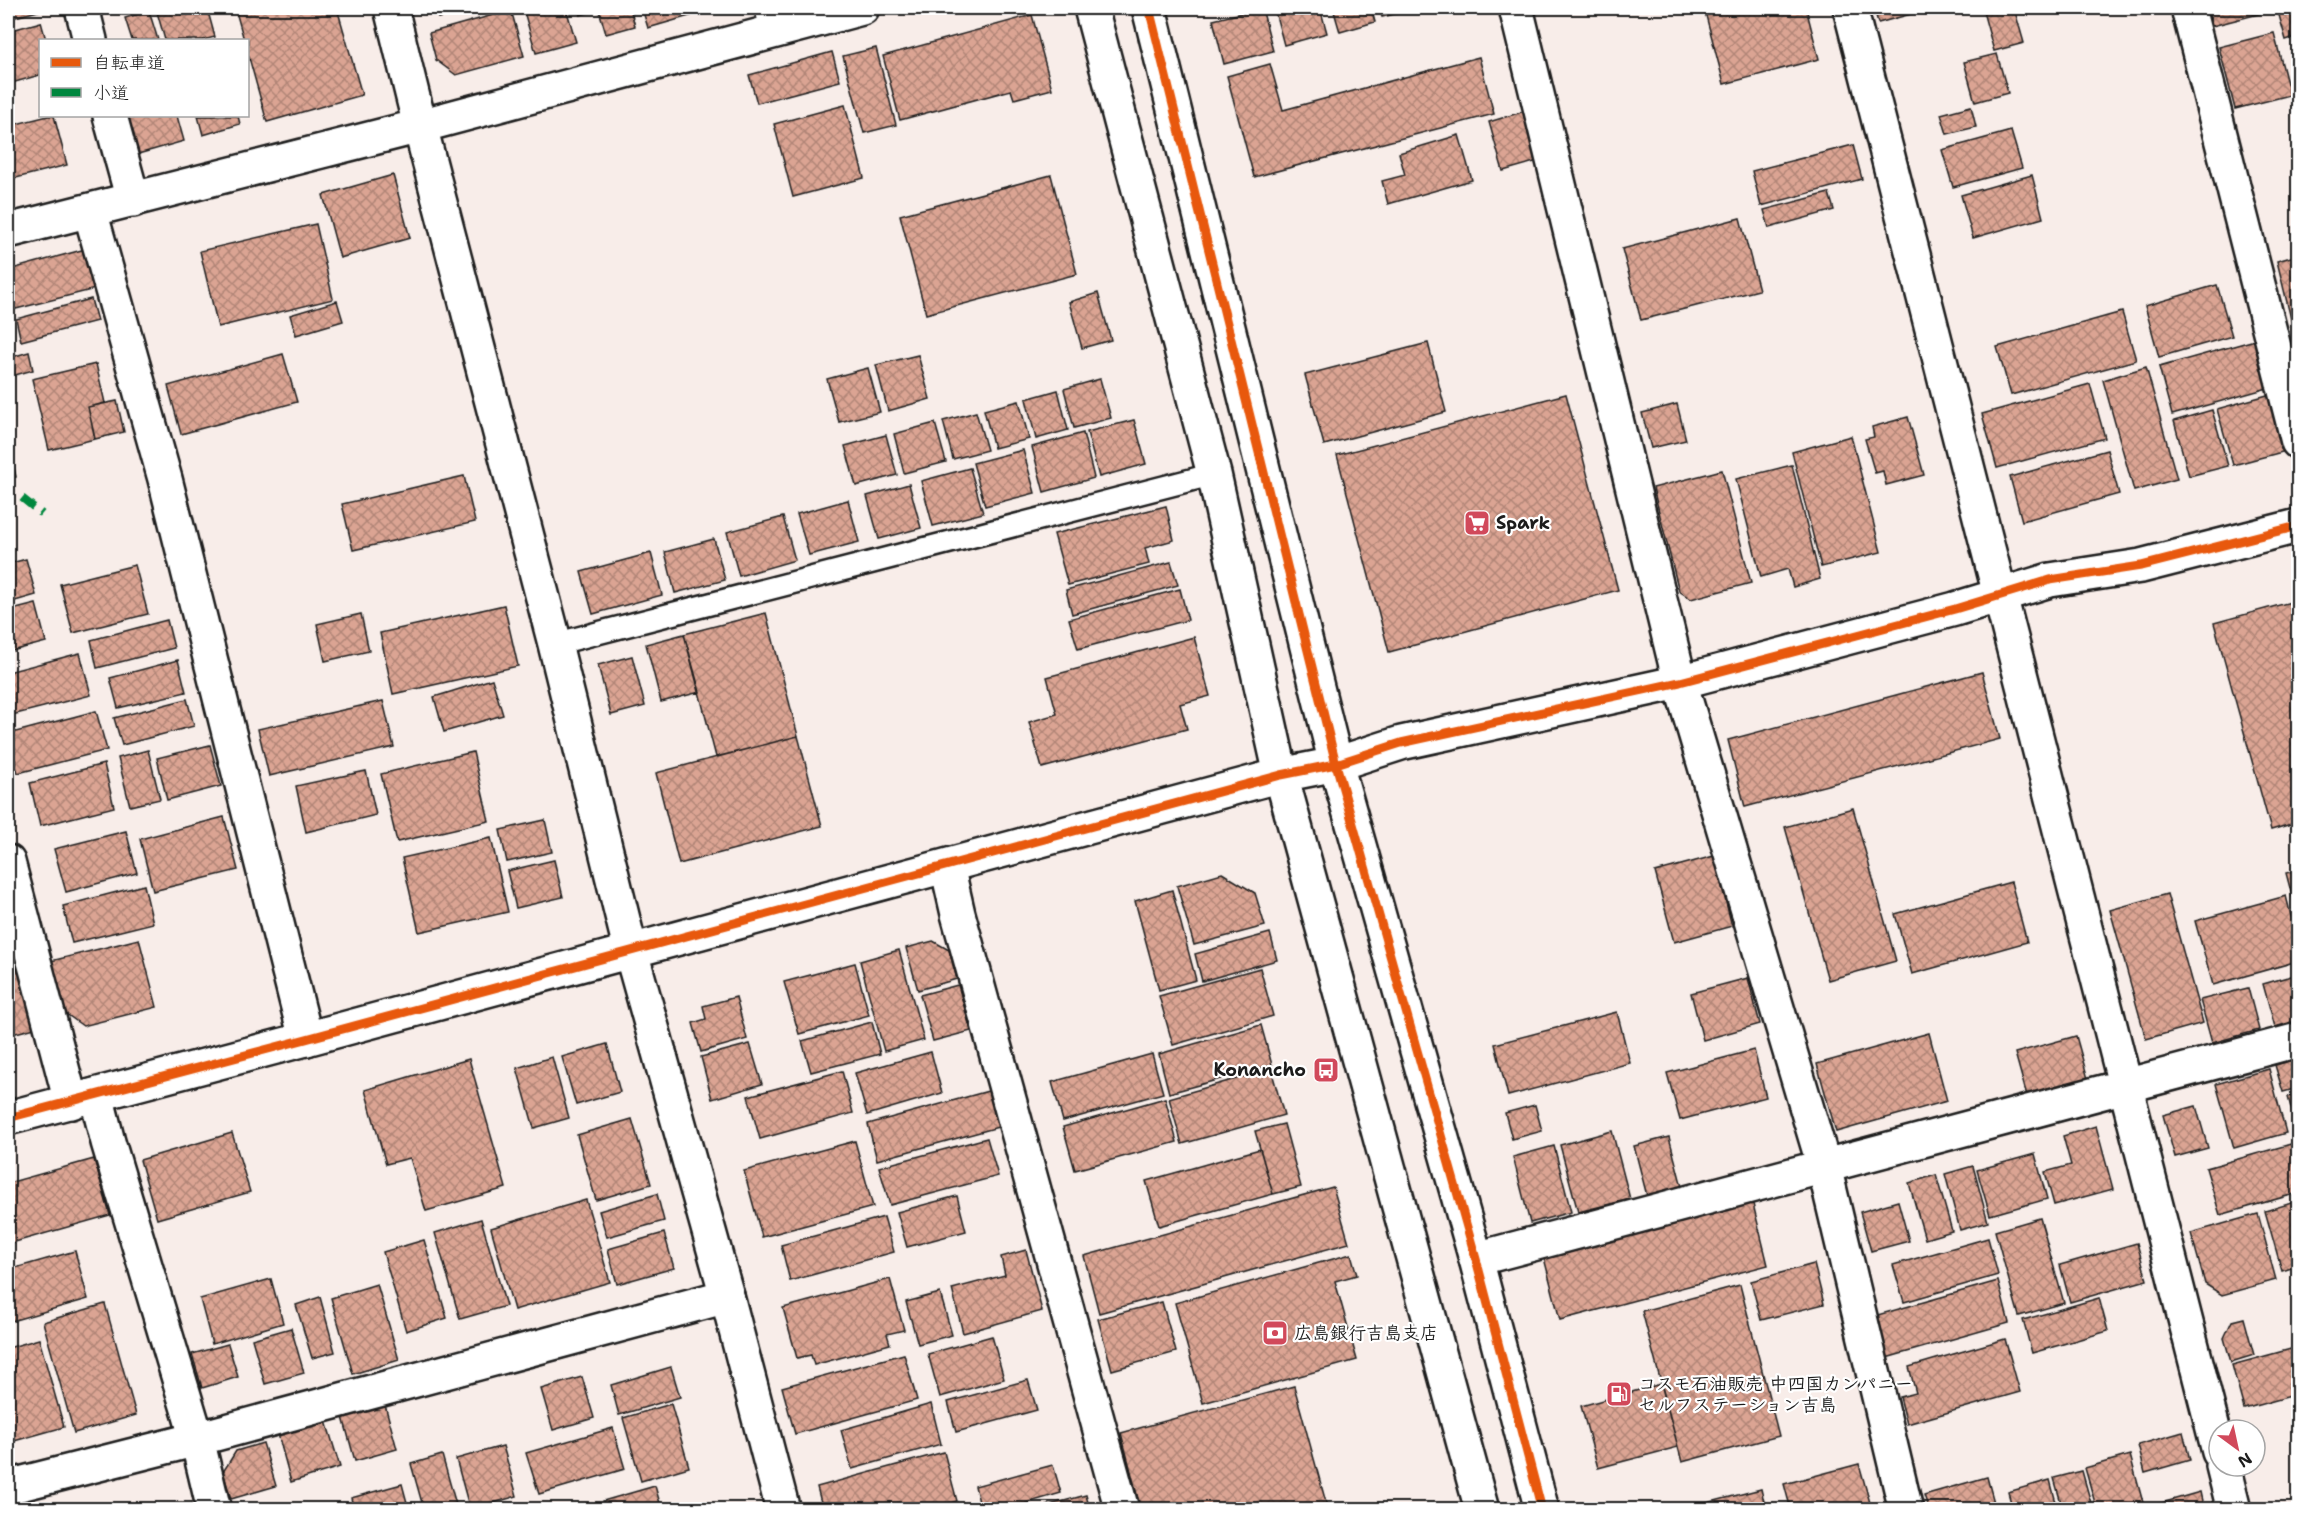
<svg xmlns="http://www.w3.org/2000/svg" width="2306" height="1517" font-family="'Shantell Sans','Klee One',sans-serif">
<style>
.building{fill:url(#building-cross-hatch);stroke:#1c1c1c;stroke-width:1.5}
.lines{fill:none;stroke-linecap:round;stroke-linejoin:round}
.service-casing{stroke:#1c1c1c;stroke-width:26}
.minor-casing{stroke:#1c1c1c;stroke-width:38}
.tertiary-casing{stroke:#1c1c1c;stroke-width:38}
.service{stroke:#fff;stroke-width:21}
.minor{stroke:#fff;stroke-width:33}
.tertiary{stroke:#fff;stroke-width:33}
.quiet{stroke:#00873e;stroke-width:8;stroke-dasharray:15 8;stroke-linecap:butt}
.cycleway-casing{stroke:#fff;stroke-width:13}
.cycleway{stroke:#e8590c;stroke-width:9}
.labels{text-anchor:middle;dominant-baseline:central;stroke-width:4.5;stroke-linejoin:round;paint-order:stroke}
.poi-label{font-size:18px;font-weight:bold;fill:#1c1c1c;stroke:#fff;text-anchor:start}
</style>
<defs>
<pattern id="building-cross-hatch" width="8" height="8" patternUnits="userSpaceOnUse" patternTransform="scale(1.5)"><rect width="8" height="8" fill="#dba493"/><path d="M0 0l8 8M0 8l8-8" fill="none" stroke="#b18577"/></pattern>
</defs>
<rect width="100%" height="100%" fill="#f8ede9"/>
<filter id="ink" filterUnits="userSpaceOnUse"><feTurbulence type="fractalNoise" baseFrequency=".0167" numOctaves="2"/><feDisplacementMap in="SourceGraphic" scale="12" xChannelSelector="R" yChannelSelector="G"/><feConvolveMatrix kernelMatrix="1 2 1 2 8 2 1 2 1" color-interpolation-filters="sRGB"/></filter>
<g filter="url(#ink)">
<path class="building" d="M8 8H49L8 19Z
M173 8H207L215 37 203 40H165L157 12Z
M235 8H337L362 95 267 122 248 54V40H244Z
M435 8H474L438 18Z
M523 8H566L576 42 536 53Z
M578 8H630L635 26 606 34 599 10 580 15Z
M642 8H717L648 28Z
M1262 8 1273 51 1224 64 1213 20Z
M1274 8H1320L1327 33 1284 45Z
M1333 8H1371L1375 22 1340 32Z
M1379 8H1419L1382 17Z
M1704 8H1806L1819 59 1724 84Z
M1874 8H1933L1878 23Z
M1982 8H2014L2024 43 1994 51Z
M2208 8H2273L2274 10 2212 26Z
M2277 8H2298V36L2286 40Z
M511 10 524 56 456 75 436 60 429 33Z
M149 11 158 40H132L125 18Z
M1032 15 1052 89 1014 99 1011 90 900 120 883 56Z
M41 22 46 40H40V75L8 84V31Z
M2274 33 2290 95 2235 109 2219 47Z
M876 48 896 125 864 133 843 56Z
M832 52 840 81 757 103 749 75Z
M1997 54 2008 93 1975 102 1964 62Z
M1479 57 1494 114 1254 177 1227 76 1270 64 1283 110Z
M845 105 864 178 793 197 774 124Z
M1971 106 1976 127 1947 134 1941 114Z
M1525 111 1538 161 1503 171 1489 122Z
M48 116H54L67 165 8 180V126Z
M127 116H177L184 141 138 154Z
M198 116H238L240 124 203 135Z
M2011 131 2022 168 1953 187 1942 150Z
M1459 135 1472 180 1388 204 1382 181 1405 175 1399 153Z
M1853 145 1862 179 1761 206 1752 171Z
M393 175 410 238 340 258 323 195Z
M1051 175 1077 274 926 314 900 215Z
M2032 175 2043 218 1973 238 1961 195Z
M1829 193 1834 210 1769 228 1764 210Z
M1740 218 1759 290 1641 320 1622 249Z
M316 224 333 299 218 327 200 251Z
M93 247 103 287 8 311V270Z
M2298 255V348L2277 261Z
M2217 285 2232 336 2159 357 2145 306Z
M1098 293 1111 340 1082 348 1069 302Z
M91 299 97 321 21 341 16 319Z
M337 301 343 321 296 335 290 315Z
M2122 312 2136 360 2011 395 1997 347Z
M2255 340 2268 388 2172 415 2159 367Z
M1428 343 1446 412 1324 445 1305 375Z
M29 352 33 370 8 377V358Z
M283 354 297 402 181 434 168 386Z
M918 355 930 399 888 411 876 365Z
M96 364 105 403 88 407 95 439 49 450 32 379Z
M2146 367 2177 479 2134 491 2103 380Z
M868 368 880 412 839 422 827 379Z
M1100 379 1111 418 1074 428 1064 389Z
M2090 384 2105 438 1997 468 1982 414Z
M1058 390 1068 430 1036 439 1026 399Z
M1566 394 1618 590 1389 652 1337 455Z
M2271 394 2286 451 2233 465 2217 409Z
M117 401 124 432 95 439 88 407Z
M1019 401 1029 439 994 448 984 410Z
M1677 404 1686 440 1651 448 1642 413Z
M2212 410 2228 466 2189 476 2174 421Z
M976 412 987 450 953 459 943 421Z
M1908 417 1924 475 1886 485 1883 471 1875 473 1865 439 1874 437 1872 427Z
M1134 420 1146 464 1099 477 1087 432Z
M935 423 946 462 904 473 894 434Z
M1083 433 1094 478 1044 492 1032 447Z
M886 435 897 475 856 486 845 446Z
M1851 436 1881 552 1821 567 1792 452Z
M8 440 16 477 8 479Z
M1023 450 1035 493 985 506 973 463Z
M2107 450 2119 494 2022 521 2010 477Z
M1792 465 1820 579 1793 587 1788 569 1761 577 1736 479Z
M970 468 983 513 933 526 921 481Z
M1722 470 1751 583 1691 599 1679 591 1653 488Z
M464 476 475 522 353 550 342 504Z
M909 484 921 528 879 539 867 496Z
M848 500 859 542 809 555 797 514Z
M1166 506 1174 540 1145 548 1149 564 1068 585 1054 534Z
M783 517 795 560 739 576 727 532Z
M714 539 725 580 675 593 665 552Z
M651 553 662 595 593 614 581 572Z
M26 559 36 595 8 603V564Z
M1171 562 1178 585 1072 614 1066 590Z
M135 565 148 614 73 633 60 584Z
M1180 589 1188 620 1078 649 1069 619Z
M2298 600V822L2271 830 2214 623Z
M36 604 46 642 8 652V611Z
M504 605 518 666 393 694 380 633Z
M766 613 798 736 716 757 684 634Z
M361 614 369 651 325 661 317 624Z
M167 620 174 648 97 668 91 640Z
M684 634 700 692 661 702 646 644Z
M1194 637 1210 696 1180 704 1187 729 1042 768 1029 722 1057 714 1047 677Z
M80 653 91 695 8 716V672Z
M632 656 645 706 611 715 598 665Z
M178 660 186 692 118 708 110 678Z
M1982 672 2000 739 1745 807 1728 740Z
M492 679 503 715 444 732 434 697Z
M187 699 194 726 122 745 114 718Z
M383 701 394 747 269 776 258 729Z
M96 711 107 750 18 773 8 734Z
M798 736 822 826 679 864 656 773Z
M210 745 221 786 167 800 157 758Z
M148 750 160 799 130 806 118 758Z
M473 752 489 821 397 842 381 774Z
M104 764 114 807 40 826 30 783Z
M366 771 376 815 306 832 296 786Z
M1853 808 1896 961 1828 980 1785 827Z
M224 817 238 870 153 891 140 839Z
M545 820 552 852 507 862 500 830Z
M126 831 137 873 66 892 54 849Z
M491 838 508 912 419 932 402 858Z
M1714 856 1732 926 1674 942 1655 872Z
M554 860 563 897 516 908 507 871Z
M2298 870V918L2286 873Z
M1222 873 1255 893 1265 926 1194 945 1177 886Z
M2011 882 2027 942 1912 974 1895 914Z
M144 885 153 923 72 943 63 906Z
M1172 890 1196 980 1159 990 1135 901Z
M2167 894 2203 1023 2146 1039 2110 910Z
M2286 896 2298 943V961L2213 985 2195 921Z
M1270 933 1277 960 1202 981 1195 954Z
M139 939 157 1007 83 1026 65 1013 51 961Z
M933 941 949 950 957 979 918 990 906 948Z
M899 950 924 1040 884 1051 860 961Z
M18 963 35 1028 8 1035V966Z
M855 963 869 1015 799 1034 784 982Z
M1260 968 1273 1016 1173 1045 1159 996Z
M2298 974V1020L2275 1027 2263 984Z
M1748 978 1760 1024 1703 1040 1691 993Z
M958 985 971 1031 933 1041 920 995Z
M2248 988 2259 1030 2212 1043 2200 1000Z
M736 997 747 1039 701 1052 693 1023 706 1019 703 1006Z
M1617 1012 1630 1063 1508 1096 1495 1044Z
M872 1022 880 1054 811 1072 802 1041Z
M1261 1025 1272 1065 1169 1093 1159 1054Z
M1929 1033 1947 1101 1836 1132 1817 1064Z
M2076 1036 2090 1086 2029 1103 2015 1053Z
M607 1044 620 1092 576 1105 562 1057Z
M750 1044 762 1084 712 1099 701 1057Z
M1754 1050 1766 1097 1680 1120 1667 1073Z
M931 1052 942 1093 867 1115 855 1073Z
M1152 1054 1163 1093 1063 1121 1052 1082Z
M552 1057 569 1118 534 1128 517 1068Z
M2298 1058V1088L2283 1092 2275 1065Z
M469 1059 506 1188 426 1211 410 1158 386 1164 365 1090Z
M1271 1069 1284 1115 1182 1144 1169 1098Z
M2269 1069 2286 1133 2234 1148 2216 1084Z
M842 1071 853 1113 760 1139 748 1096Z
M992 1090 1002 1126 877 1160 868 1124Z
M2298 1094V1133L2288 1097Z
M1165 1098 1177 1142 1075 1170 1063 1127Z
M1535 1105 1542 1131 1512 1139 1505 1113Z
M2196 1106 2208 1148 2175 1157 2163 1115Z
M632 1119 651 1184 596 1200 577 1135Z
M1284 1124 1301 1187 1273 1194 1255 1131Z
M2096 1126 2113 1189 2054 1205 2045 1172 2071 1165 2063 1136Z
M1612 1131 1630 1199 1578 1212 1560 1145Z
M232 1133 250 1192 157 1219 140 1160Z
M1669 1137 1682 1187 1647 1196 1634 1146Z
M987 1138 998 1176 890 1205 879 1167Z
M855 1141 873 1207 762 1237 744 1171Z
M2291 1144 2298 1171V1193L2220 1215 2206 1168Z
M1554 1146 1571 1212 1530 1223 1513 1157Z
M1260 1149 1273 1194 1159 1226 1146 1181Z
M2035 1154 2047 1199 1990 1215 1977 1170Z
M94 1159 110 1215 8 1244V1183Z
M1973 1166 1988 1222 1960 1230 1945 1174Z
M1936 1175 1952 1231 1925 1239 1909 1183Z
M1333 1187 1349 1243 1099 1313 1084 1256Z
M657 1194 664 1221 607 1237 599 1211Z
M957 1196 966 1231 907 1247 897 1212Z
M586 1200 610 1282 514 1310 491 1228Z
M1752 1200 1768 1265 1560 1320 1543 1254Z
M1898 1201 1909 1241 1871 1251 1860 1212Z
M2298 1201V1266L2282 1271 2265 1211Z
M2258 1214 2276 1280 2222 1295 2205 1284 2191 1233Z
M884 1217 894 1252 790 1281 781 1245Z
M2040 1218 2064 1303 2019 1316 1995 1231Z
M481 1219 506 1306 460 1319 435 1233Z
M664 1233 674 1268 617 1284 608 1249Z
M1988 1238 1998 1275 1904 1302 1893 1265Z
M424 1240 447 1318 406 1331 383 1252Z
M2137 1243 2147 1280 2070 1302 2060 1265Z
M1026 1250 1042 1311 963 1333 952 1289 1005 1275 1001 1257Z
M75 1251 88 1299 8 1322V1270Z
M1351 1254 1357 1275 1335 1281 1357 1360 1203 1403 1175 1303Z
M1814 1264 1824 1304 1761 1320 1751 1281Z
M271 1279 283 1323 212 1344 200 1299Z
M890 1279 904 1330 887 1334 890 1344 814 1365 811 1355 797 1358 783 1308Z
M1998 1281 2009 1323 1879 1360 1867 1318Z
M377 1284 399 1360 353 1374 331 1298Z
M1740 1285 1779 1436 1682 1462 1642 1311Z
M940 1293 952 1335 918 1344 906 1302Z
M320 1297 335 1352 312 1358 296 1305Z
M2099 1298 2108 1331 2032 1353 2023 1320Z
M1162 1302 1176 1352 1112 1370 1098 1319Z
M105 1304 136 1415 74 1433 43 1322Z
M2244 1318 2254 1355 2231 1362 2224 1338 2232 1321Z
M291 1328 304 1373 265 1384 252 1339Z
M992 1336 1004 1379 940 1397 928 1354Z
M39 1339 64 1427 14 1441 8 1418V1348Z
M2005 1339 2020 1392 1907 1424 1900 1397 1916 1393 1909 1367Z
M228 1344 238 1377 202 1388 192 1354Z
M2291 1349 2298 1374V1394L2244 1409 2232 1365Z
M904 1354 917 1400 795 1434 782 1387Z
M671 1367 680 1397 619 1415 611 1385Z
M582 1377 594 1418 553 1430 541 1389Z
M1028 1380 1037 1410 956 1432 948 1402Z
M1661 1384 1678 1447 1598 1468 1581 1406Z
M1294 1386 1328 1510H1141L1121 1433Z
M671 1404 689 1467 641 1481 623 1418Z
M931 1404 941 1444 852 1469 841 1430Z
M385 1405 397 1449 355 1461 343 1417Z
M326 1421 340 1467 291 1482 278 1434Z
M613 1428 625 1469 539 1494 526 1453Z
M2183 1432 2190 1460 2145 1473 2138 1445Z
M263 1443 276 1486 231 1499 223 1472 236 1451Z
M503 1446 517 1496 470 1510 456 1459Z
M944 1452 957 1501 928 1510H823L817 1487Z
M442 1455 457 1508 424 1510 411 1464Z
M2130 1455 2145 1510H2097L2085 1468Z
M1859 1464 1872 1510H1791L1784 1484Z
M1053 1465 1061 1493 1003 1510H981L975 1486Z
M2082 1471 2093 1510H2063L2054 1478Z
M1987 1477 1996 1510H1929L1924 1495Z
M2050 1480 2058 1510H2013L2008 1492Z
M402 1484 409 1510H354L351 1498Z
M655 1486 662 1510H606L603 1501Z
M1761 1489 1766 1510H1705L1703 1504Z
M2200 1492 2204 1510H2152L2151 1506Z
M1086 1495 1090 1510H1047L1046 1506Z"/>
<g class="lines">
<g class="service-casing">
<path id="service" d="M555 644 1214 474"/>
</g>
<g class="minor-casing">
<path id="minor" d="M82 8 90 40
M772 8 777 30
M1516 8 1680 682 1824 1166 1906 1510
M1850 8 2219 1452
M2188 8 2298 442
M110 116 133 200
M90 211 165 479 306 1039
M8 862 71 1102
M947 866 958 914 1122 1510
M96 1095 108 1142 197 1439 214 1510
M1476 1259 2298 1040
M2223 1466 2234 1510
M8 1487 197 1439 727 1296"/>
</g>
<g class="tertiary-casing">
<path id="tertiary" d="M391 8 420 126 555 644 631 952 727 1296 783 1510
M1091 8 1214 474 1281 775 1482 1510
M1149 8 1336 764 1476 1259 1542 1510
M8 231 420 126 862 8
M8 1118 306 1039 1281 775 1336 764 1401 743 1680 682 1955 609 2050 580 2141 566 2298 526"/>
</g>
<use href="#service" class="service"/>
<use href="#minor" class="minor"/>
<use href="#tertiary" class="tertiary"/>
<path class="quiet" d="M22 498 42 514"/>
<g class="cycleway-casing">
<path id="cycleway" d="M1149 8 1336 764 1476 1259 1542 1510
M8 1118 306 1039 1281 775 1336 764 1401 743 1680 682 1955 609 2050 580 2141 566 2298 526"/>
</g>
<use href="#cycleway" class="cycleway"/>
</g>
</g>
<defs>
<g id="supermarket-square" transform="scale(1.35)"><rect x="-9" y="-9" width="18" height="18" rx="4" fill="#d1495b" stroke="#fff"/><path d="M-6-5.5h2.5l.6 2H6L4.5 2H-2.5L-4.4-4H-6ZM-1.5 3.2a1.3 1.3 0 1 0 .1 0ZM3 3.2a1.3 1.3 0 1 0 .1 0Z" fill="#fff"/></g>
<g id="bus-square" transform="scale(1.35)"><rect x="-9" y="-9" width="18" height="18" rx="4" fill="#d1495b" stroke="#fff"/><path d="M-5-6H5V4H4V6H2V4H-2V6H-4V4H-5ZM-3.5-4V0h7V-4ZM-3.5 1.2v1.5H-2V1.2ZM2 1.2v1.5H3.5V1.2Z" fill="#fff"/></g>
<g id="bank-square" transform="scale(1.35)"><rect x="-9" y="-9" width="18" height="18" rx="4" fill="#d1495b" stroke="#fff"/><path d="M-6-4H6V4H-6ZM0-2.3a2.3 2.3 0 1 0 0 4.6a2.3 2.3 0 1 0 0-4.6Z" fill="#fff"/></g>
<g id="fuel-square" transform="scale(1.35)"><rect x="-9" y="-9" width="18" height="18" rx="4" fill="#d1495b" stroke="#fff"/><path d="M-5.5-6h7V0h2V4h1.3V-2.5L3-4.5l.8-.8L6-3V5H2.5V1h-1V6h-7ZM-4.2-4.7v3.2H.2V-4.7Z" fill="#fff"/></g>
</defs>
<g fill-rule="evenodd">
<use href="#supermarket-square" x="1477" y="523"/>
<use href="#bus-square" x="1326" y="1070"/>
<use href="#bank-square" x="1275" y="1333"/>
<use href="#fuel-square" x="1619" y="1394"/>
</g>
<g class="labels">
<g class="poi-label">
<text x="1496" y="523">Spark</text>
<text x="1306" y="1070" text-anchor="end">Konancho</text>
<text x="1294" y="1333">広島銀行吉島支店</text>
<text x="1638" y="1384">コスモ石油販売 中四国カンパニー<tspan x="1638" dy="21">セルフステーション吉島</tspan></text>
</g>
</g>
<rect width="2306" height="1517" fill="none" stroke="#fff" stroke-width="30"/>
<rect x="15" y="15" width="2276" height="1487" fill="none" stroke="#1c1c1c" stroke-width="2" filter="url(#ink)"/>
<rect x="39" y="39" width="210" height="78" fill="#ffffff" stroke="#a4a4a4" stroke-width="1.5"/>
<rect x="51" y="58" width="30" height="9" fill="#e8590c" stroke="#a4a4a4" stroke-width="1.5"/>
<text x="93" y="69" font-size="18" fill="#1c1c1c">自転車道</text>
<rect x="51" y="88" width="30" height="9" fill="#00873e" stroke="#a4a4a4" stroke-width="1.5"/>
<text x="93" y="99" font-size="18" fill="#1c1c1c">小道</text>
<g transform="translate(2237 1448) rotate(147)"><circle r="28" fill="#ffffff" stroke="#a4a4a4" stroke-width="1.5"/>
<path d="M0-4.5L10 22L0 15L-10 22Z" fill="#d1495b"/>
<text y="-9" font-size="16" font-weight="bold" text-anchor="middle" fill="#1c1c1c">N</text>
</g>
</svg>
